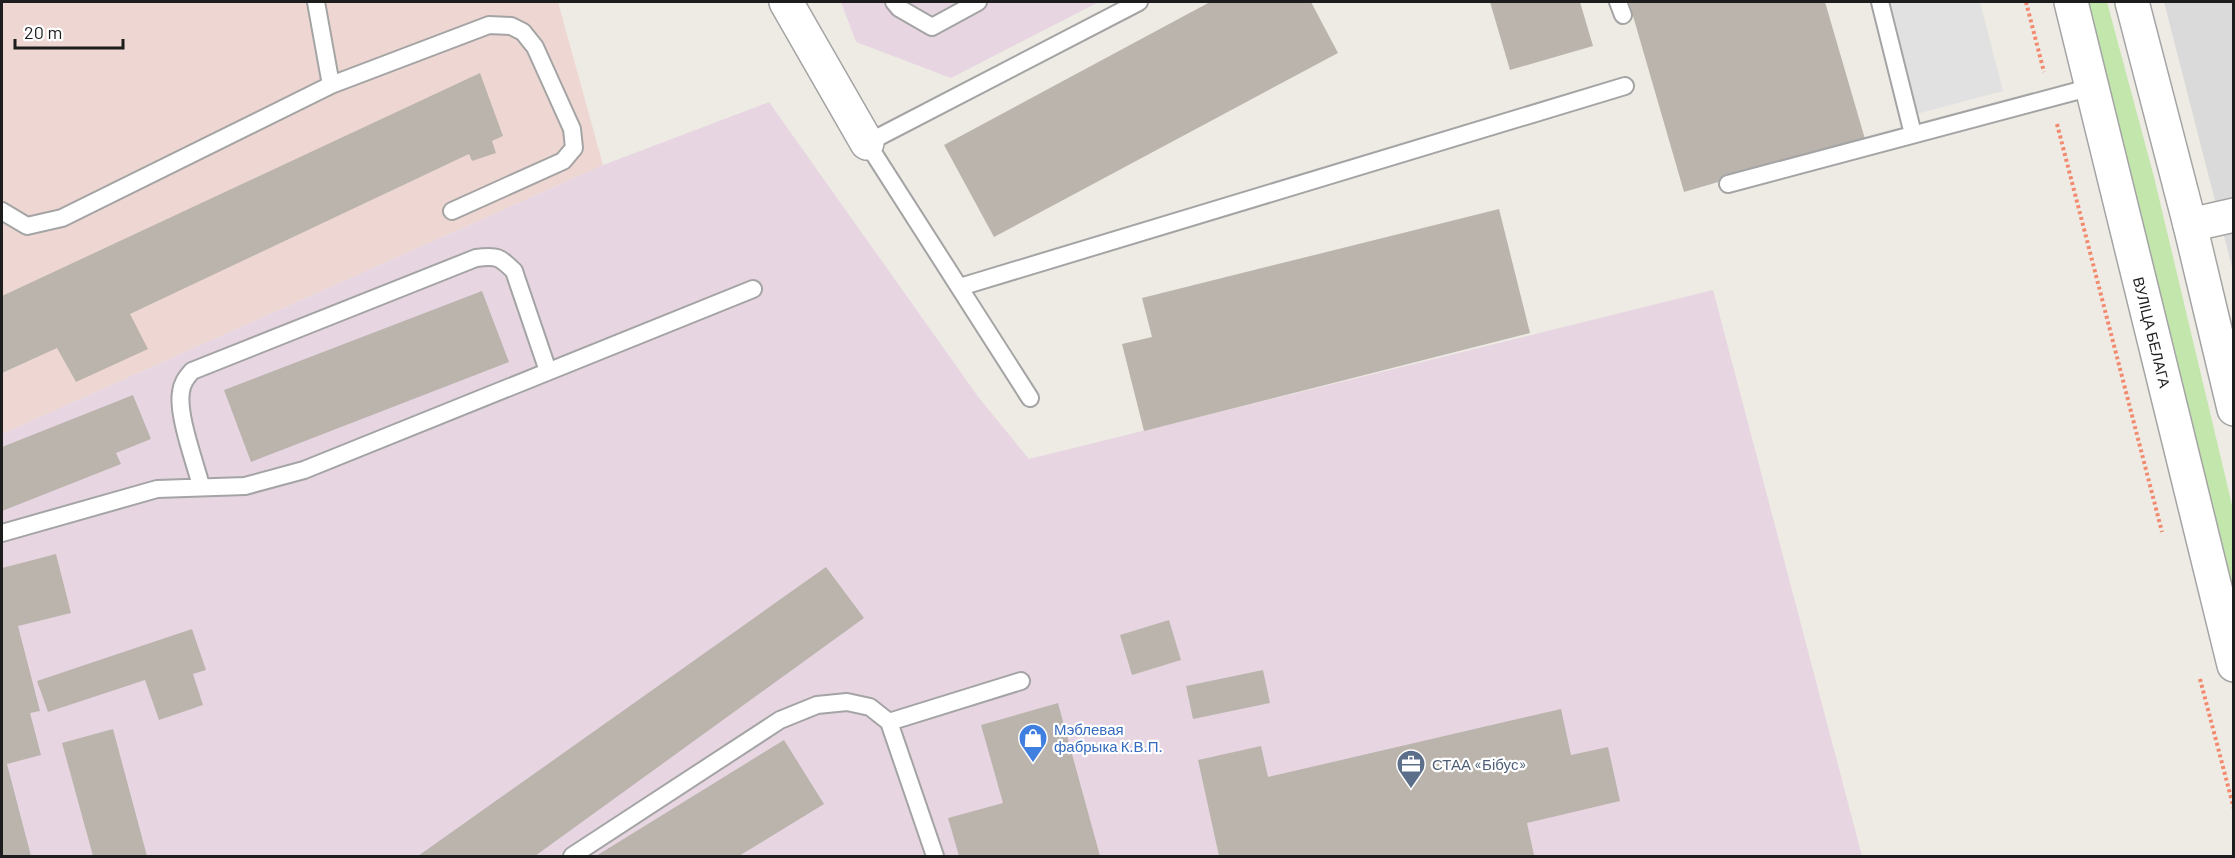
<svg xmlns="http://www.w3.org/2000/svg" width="2235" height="858" font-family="Barlow,sans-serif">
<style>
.residential{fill:#dbdada}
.commercial{fill:#eed7d3}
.industrial{fill:#e7d6e2}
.grass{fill:#c3e6ac}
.parking{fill:#e1e1e1}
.building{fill:#bab4ad}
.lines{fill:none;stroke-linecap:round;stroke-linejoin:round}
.service-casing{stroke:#a4a4a4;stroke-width:20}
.minor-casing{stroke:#a4a4a4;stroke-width:36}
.tertiary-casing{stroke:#a4a4a4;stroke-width:36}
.path{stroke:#f28a70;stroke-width:4;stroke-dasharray:3 3;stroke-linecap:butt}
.service{stroke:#fff;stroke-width:16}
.minor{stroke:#fff;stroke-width:33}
.tertiary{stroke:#fff;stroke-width:33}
.labels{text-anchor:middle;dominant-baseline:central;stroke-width:4.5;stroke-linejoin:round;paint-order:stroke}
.street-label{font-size:15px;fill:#1d1d1d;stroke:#fff}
.shop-label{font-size:15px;fill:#366cbe;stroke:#fff;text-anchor:start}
.service-label{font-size:15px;fill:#4e5e75;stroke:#fff;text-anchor:start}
</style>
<rect width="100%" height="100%" fill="#eeebe4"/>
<path class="residential" d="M2164 2H2233V271Z"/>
<path class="commercial" d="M2 2H558L603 165 2 434Z"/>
<path class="industrial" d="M841 2H1099L951 78 856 42Z
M769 102 979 398 1029 459 1713 290 1862 856H2V434L603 165Z"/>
<path class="grass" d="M2085 2H2107L2154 177 2233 509V614Z"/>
<path class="parking" d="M1886 2H1980L2003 91 1916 114Z"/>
<path class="building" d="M1210 2H1311L1338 53 994 237 944 145Z
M1490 2H1580L1593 46 1510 70Z
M1629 2H1825L1865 139 1684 192Z
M480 73 503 136 492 141 496 153 472 161 469 154 130 314 148 349 76 382 57 348 2 373V296Z
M1499 209 1530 333 1144 431 1122 344 1152 337 1142 298Z
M482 291 509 362 251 462 224 390Z
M133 395 151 439 116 453 121 464 2 511V447Z
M56 554 71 613 18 626 40 711 30 713 41 755 7 764 31 856H2V568Z
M826 567 864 618 535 856H418Z
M1169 620 1181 660 1132 675 1120 635Z
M192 629 206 670 193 674 203 705 159 720 145 680 48 712 37 681Z
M1263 670 1270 703 1193 719 1186 686Z
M1058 703 1100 856H959L948 818 1003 803 981 725Z
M1561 709 1571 755 1608 747 1620 801 1527 823 1534 855 1219 856 1198 760 1261 746 1268 777Z
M113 729 147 856H93L62 743Z
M784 740 824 804 739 856H596Z"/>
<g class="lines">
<g class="service-casing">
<path id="service" d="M316 2 331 85
M894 2 899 8 932 27 978 2
M1618 2 1623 15
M1880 2 1913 134
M1728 184 2092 87
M2 211 27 226 62 218 331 85 489 25 511 26 523 32 535 47 572 129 574 148 563 161 452 211
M960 287 1625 86
M1030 398 867 143 1139 2
M201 486C195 462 177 415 181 392 182 383 186 378 192 371L476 258C497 255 500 257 514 271L548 371
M2 533 157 489 245 486 304 470 753 289
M889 722 1021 681
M572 856 780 720 817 705 847 702 870 707 889 722 935 856"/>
</g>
<g class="minor-casing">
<path id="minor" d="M786 2 867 143
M2190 225 2234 215"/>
</g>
<g class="tertiary-casing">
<g id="tertiary">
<path id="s1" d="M2071 2 2234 665"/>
<path d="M2132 2 2190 225 2234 409"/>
</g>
</g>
<path class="path" d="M2026 2 2044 72
M2057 124 2162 532
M2200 679 2234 809"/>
<use href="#service" class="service"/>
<use href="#minor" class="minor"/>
<use href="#tertiary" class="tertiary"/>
</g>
<defs>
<g id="shop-pin" transform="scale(1.5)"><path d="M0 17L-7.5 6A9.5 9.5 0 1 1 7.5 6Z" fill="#3f7fe0" stroke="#fff"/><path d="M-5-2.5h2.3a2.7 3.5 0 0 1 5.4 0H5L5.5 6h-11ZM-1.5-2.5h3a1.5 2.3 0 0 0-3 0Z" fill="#fff"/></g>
<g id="office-pin" transform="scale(1.5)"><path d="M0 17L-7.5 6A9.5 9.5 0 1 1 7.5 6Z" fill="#5c6f8a" stroke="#fff"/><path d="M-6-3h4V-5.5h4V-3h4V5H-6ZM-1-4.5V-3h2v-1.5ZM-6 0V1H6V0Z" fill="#fff"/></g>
</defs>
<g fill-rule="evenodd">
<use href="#shop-pin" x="1033" y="738"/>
<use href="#office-pin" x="1411" y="764"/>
</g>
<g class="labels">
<g class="street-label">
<text stroke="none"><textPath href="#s1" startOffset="340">ВУЛІЦА БЕЛАГА</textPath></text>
</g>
<g class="shop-label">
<text x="1054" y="729">Мэблевая<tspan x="1054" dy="17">фабрыка К.В.П.</tspan></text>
</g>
<g class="service-label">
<text x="1432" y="764">СТАА «Бібус»</text>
</g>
</g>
<rect width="2235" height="858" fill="none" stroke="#1d1d1d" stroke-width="6"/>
<path d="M15 39v9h108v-9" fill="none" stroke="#1d1d1d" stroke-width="3"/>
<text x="24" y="39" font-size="18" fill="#1d1d1d" stroke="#ffffff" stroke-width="4.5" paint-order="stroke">20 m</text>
</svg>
